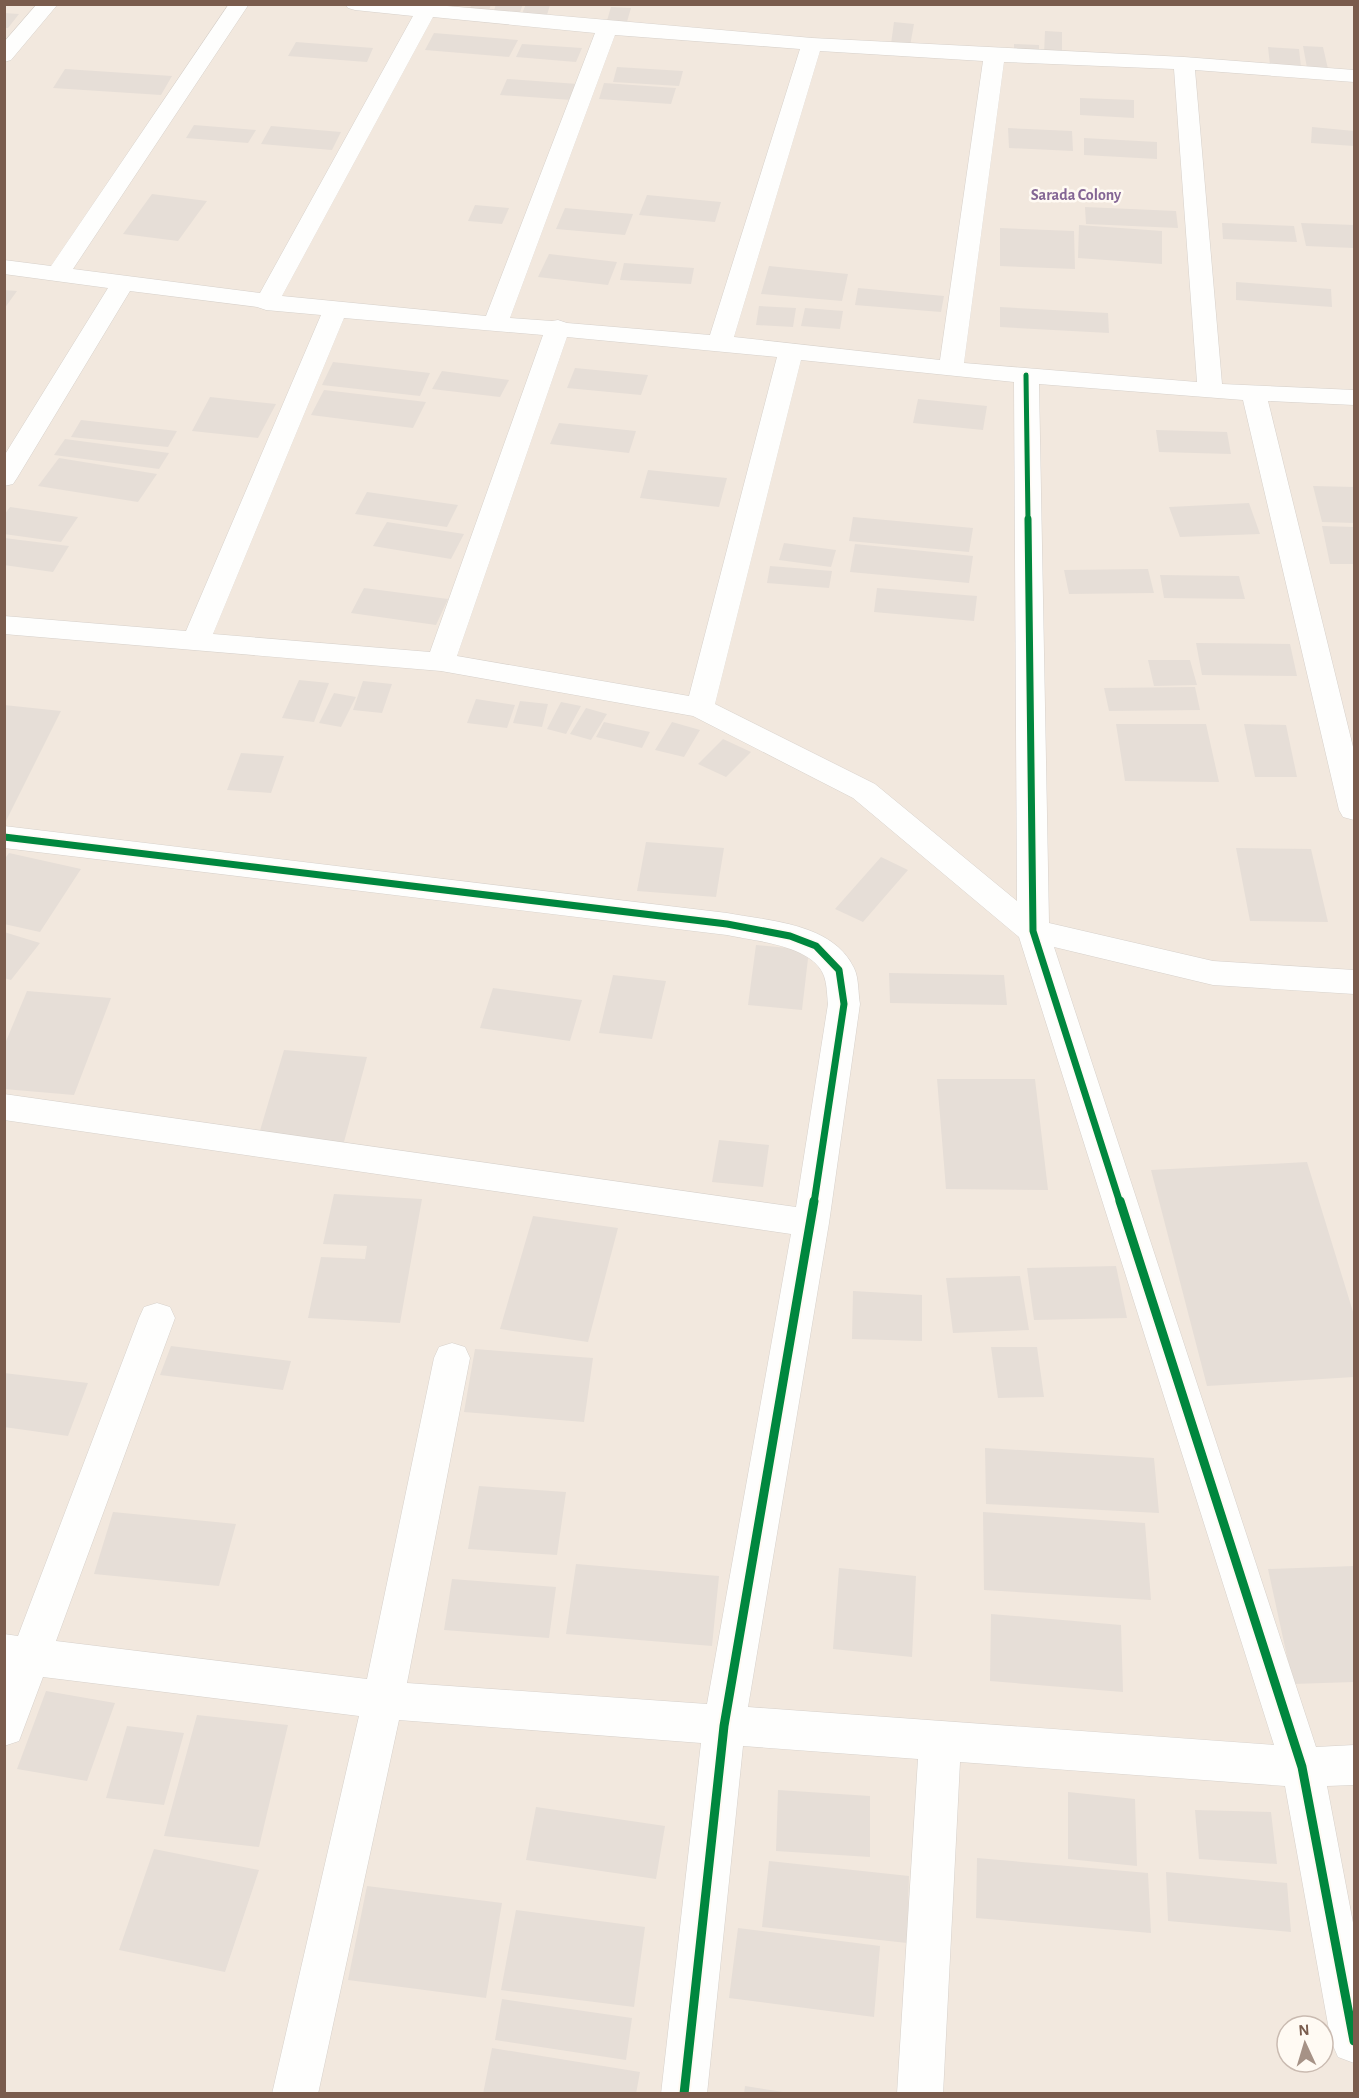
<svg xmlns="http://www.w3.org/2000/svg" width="1359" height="2098" font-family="'Alegreya Sans',sans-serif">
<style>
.residential{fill:#f2e8de;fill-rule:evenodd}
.building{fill:#e6ded7}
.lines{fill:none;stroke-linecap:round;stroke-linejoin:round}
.street-casing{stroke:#d7d1cb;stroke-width:1}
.street{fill:#fefefd;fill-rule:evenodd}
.cycleway-far2-casing{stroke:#fffaf3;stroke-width:8}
.cycleway-far1-casing{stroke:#fffaf3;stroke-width:10}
.cycleway-casing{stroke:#fffaf3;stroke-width:13}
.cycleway-far2{stroke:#00873e;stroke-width:5}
.cycleway-far1{stroke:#00873e;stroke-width:7}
.cycleway{stroke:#00873e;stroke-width:9}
.labels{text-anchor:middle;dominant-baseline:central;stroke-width:5;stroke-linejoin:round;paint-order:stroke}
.far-neighbourhood-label{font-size:16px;font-weight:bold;fill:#846695;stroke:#fffaf3}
</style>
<rect width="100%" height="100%" fill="#f9f5f0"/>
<path class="residential" d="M5 5H1354V2093L5 2094ZM1287 2026H1323V2062H1287Z"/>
<path class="building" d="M472 4H491L488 14 468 12Z
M496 4H523L519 15 493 14Z
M526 4H536L550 5 546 18 521 16Z
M611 7 631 8 626 25 606 24Z
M4 13 19 14 8 28H4Z
M894 22 914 24 910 46 891 44Z
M1045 31 1062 32V55L1044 54Z
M434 33 518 40 509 57 425 50Z
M296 42 373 48 367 62 288 56Z
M522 44 582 48 576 62 516 57Z
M1014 44 1039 45V53L1014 51Z
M1303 46 1323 47 1328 69 1307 68Z
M1268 47 1299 49 1301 67 1270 65Z
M617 67 683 71 679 86 613 82Z
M65 69 172 76 161 95 53 88Z
M507 79 578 84 572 100 500 95Z
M604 83 676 88 671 104 599 99Z
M1080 98 1134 100V118L1080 115Z
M194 125 256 130 248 143 186 138Z
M271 126 341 132 332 150 261 144Z
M1312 127 1354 131V146L1311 143Z
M1008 128 1072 131 1073 151 1009 148Z
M1084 138 1157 142V159L1084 155Z
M152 194 207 201 178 241 123 234Z
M647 195 721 202 715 222 639 215Z
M475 205 509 208 502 224 468 221Z
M1085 207 1176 211 1178 228 1086 224Z
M565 208 633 214 625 235 556 229Z
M1222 223 1294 226 1297 242 1223 239Z
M1301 223 1354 225V248L1306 246Z
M1079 225 1162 231V264L1078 258Z
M1000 228 1074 231 1075 269 1000 266Z
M549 254 617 262 608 285 538 277Z
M624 263 694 268 691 284 620 280Z
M769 266 848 274 842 301 761 294Z
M1236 282 1331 289 1332 307 1236 300Z
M858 288 944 296 941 312 855 305Z
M4 290 17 291 4 309Z
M759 306 796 308 793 327 756 325Z
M1000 307 1108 313 1109 333 1000 327Z
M805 308 843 311 840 329 801 326Z
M333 362 430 373 420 396 322 385Z
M575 368 648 375 641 395 567 388Z
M442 371 509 380 500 397 432 389Z
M324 390 426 402 413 428 311 415Z
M210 397 276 404 258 438 192 431Z
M918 399 987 406 983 430 913 423Z
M81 420 177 431 168 447 71 437Z
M559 423 636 431 629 453 550 444Z
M1156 430 1227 432 1231 454 1159 452Z
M65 439 169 453 159 469 54 455Z
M59 458 157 474 138 502 38 486Z
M648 470 727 478 719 507 640 498Z
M1313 486 1354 487V523L1322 522Z
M367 492 458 505 447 527 355 514Z
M1249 503 1260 534 1180 537 1169 507Z
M10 507 78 517 61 542 4 534V515Z
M853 517 973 528 969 552 849 541Z
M387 522 464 534 451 559 373 546Z
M1322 526 1354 527V564H1330Z
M4 538 69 546 53 572 4 565Z
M784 543 836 550 831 567 779 560Z
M855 544 973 556 969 583 850 572Z
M770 566 832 571 829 588 767 583Z
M1148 569 1154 593 1069 594 1064 570Z
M1160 575 1239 576 1245 599 1164 598Z
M364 588 448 599 436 625 351 613Z
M877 588 977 596 974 621 874 612Z
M1196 643 1290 644 1297 676 1202 675Z
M1148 660H1190L1197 685 1154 686Z
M299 680 329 683 314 722 282 718Z
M363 681 392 684 382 713 353 710Z
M1195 687 1200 710 1109 711 1104 688Z
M334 693 356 697 341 727 319 723Z
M476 699 515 705 507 728 467 723Z
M520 701 548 704 542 727 513 723Z
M561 702 581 706 566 734 547 729Z
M4 705 61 711 4 825Z
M586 708 607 714 591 740 570 734Z
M604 722 650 732 642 748 596 737Z
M672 722 700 730 684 757 655 750Z
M1116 724H1206L1219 782 1125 781Z
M1244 724 1286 725 1297 777H1255Z
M723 739 751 752 726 777 698 764Z
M241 753 284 756 271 793 227 790Z
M646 842 724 848 716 897 637 891Z
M1236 848 1311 849 1328 922 1250 921Z
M9 853 81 869 40 932 4 924V860Z
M881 857 908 870 863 922 835 909Z
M4 932 40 943 11 980 4 978Z
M756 945 809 950 802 1010 748 1005Z
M889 973 1004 975 1007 1005 890 1003Z
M613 975 666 981 652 1039 599 1033Z
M493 988 582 1000 570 1041 480 1028Z
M27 991 111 998 74 1095 4 1089V1046Z
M284 1050 367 1057 344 1142 259 1134Z
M937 1079H1035L1048 1190 946 1189Z
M719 1140 769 1145 763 1187 712 1182Z
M1307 1162 1354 1315V1377L1207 1386 1151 1170Z
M334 1194 422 1199 400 1323 308 1318 321 1257 365 1259 367 1246 323 1244Z
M533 1216 618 1228 588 1342 500 1329Z
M1116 1266 1127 1318 1034 1320 1027 1268Z
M1020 1276 1029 1330 953 1333 946 1278Z
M853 1291 922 1295V1341L852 1339Z
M171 1346 291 1361 283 1390 160 1375Z
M991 1347H1037L1044 1397 998 1398Z
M475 1349 593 1358 584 1422 464 1412Z
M4 1373 88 1383 68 1436 4 1427Z
M985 1448 1154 1458 1159 1513 986 1504Z
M479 1486 566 1492 557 1555 468 1549Z
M113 1512 236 1524 219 1586 94 1574Z
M983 1512 1145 1523 1151 1600 984 1590Z
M576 1564 719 1576 712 1646 566 1634Z
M1354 1566V1682L1293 1684 1268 1569Z
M839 1568 916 1576 912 1657 833 1649Z
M452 1579 556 1587 549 1638 444 1630Z
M991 1614 1121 1625 1123 1692 990 1681Z
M46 1691 115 1703 87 1781 17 1769Z
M197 1715 288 1725 259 1847 164 1836Z
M127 1726 184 1733 164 1805 106 1798Z
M778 1790 870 1796V1857L776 1851Z
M1068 1792 1135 1799 1137 1866 1068 1859Z
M536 1807 665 1826 656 1879 526 1860Z
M1195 1810 1271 1812 1277 1864 1199 1859Z
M154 1849 259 1870 225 1972 119 1950Z
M977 1858 1148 1873 1151 1933 976 1918Z
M769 1861 909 1876 907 1943 762 1927Z
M1166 1872 1287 1883 1291 1932 1168 1921Z
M367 1886 502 1903 486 1998 348 1980Z
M516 1910 645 1927 634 2007 501 1990Z
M738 1928 880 1946 874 2017 729 1998Z
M502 1999 632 2018 626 2060 495 2040Z
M492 2048 640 2072 636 2094H483Z
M745 2086 783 2092V2094H744Z"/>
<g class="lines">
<g class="street-casing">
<path id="street" d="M37 4H58L11 60 4 62V42Z
M229 4H249L73 269 260 293 413 16 355 10 348 8 345 4H424L812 38 1184 57 1354 70V82L1195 70 1222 384 1354 390V405L1268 401 1354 751V820L1343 817 1339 810 1243 400 1039 384 1049 923 1213 961 1354 970V994L1213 985 1054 947 1316 1747 1354 1745V1785L1327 1786 1354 1928V2063L1338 2057 1331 2041 1285 1786 960 1762 943 2094H897L918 1759 743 1746 707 2094H661L701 1743 399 1720 318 2094H272L359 1716 43 1677 19 1741 4 1746V1634L18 1636 139 1318 144 1307 157 1303 170 1307 175 1318 56 1641 367 1679 434 1358 439 1347 452 1343 465 1347 470 1358 407 1683 707 1704 791 1234 4 1120V1094L796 1207 828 1004C827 995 827 984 824 976 813 945 754 941 727 935L4 848V826L727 913C769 921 833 923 854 968 859 978 858 993 860 1004L829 1223 748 1707 1274 1745 1019 937 853 798 693 716 441 671 4 634V616L186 631 321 315 266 310 257 307 130 291 17 478 13 484 4 486V456L108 288 4 274V260L51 266ZM433 17 595 33 486 316 282 296ZM615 35 800 49 710 335 567 323 558 320 552 321 510 318ZM820 51 983 61 940 360 734 337ZM1004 62 1174 69 1197 382 964 363ZM344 318 543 335 430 652 213 634ZM567 337 777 357 689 696 457 656ZM801 360 1014 382 1017 901 875 784 715 704Z"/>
</g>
<use href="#street" class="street"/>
<g class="cycleway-far2-casing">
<path id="cycleway-far2" d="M1026 375 1028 520"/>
</g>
<g class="cycleway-far1-casing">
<path id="cycleway-far1" d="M1028 519 1033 931 1120 1203
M4 837 727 924 790 936 816 946 839 970 844 1004 814 1203"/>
</g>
<g class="cycleway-casing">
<path id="cycleway" d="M1120 1201 1302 1767 1354 2041
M684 2094 724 1726 814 1201"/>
</g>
<use href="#cycleway-far2" class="cycleway-far2"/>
<use href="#cycleway-far1" class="cycleway-far1"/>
<use href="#cycleway" class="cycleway"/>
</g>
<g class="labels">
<g class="far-neighbourhood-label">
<text x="1076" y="195">Sarada Colony</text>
</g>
</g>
<rect width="1359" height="2098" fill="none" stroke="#7a5c4d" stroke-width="12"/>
<g transform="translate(1305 2044) rotate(356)"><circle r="28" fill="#fffaf3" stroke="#cabbb1" stroke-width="1.5"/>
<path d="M0-4.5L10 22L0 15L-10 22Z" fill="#a69286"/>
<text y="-9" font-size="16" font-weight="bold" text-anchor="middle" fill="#7a5c4d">N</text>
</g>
</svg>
